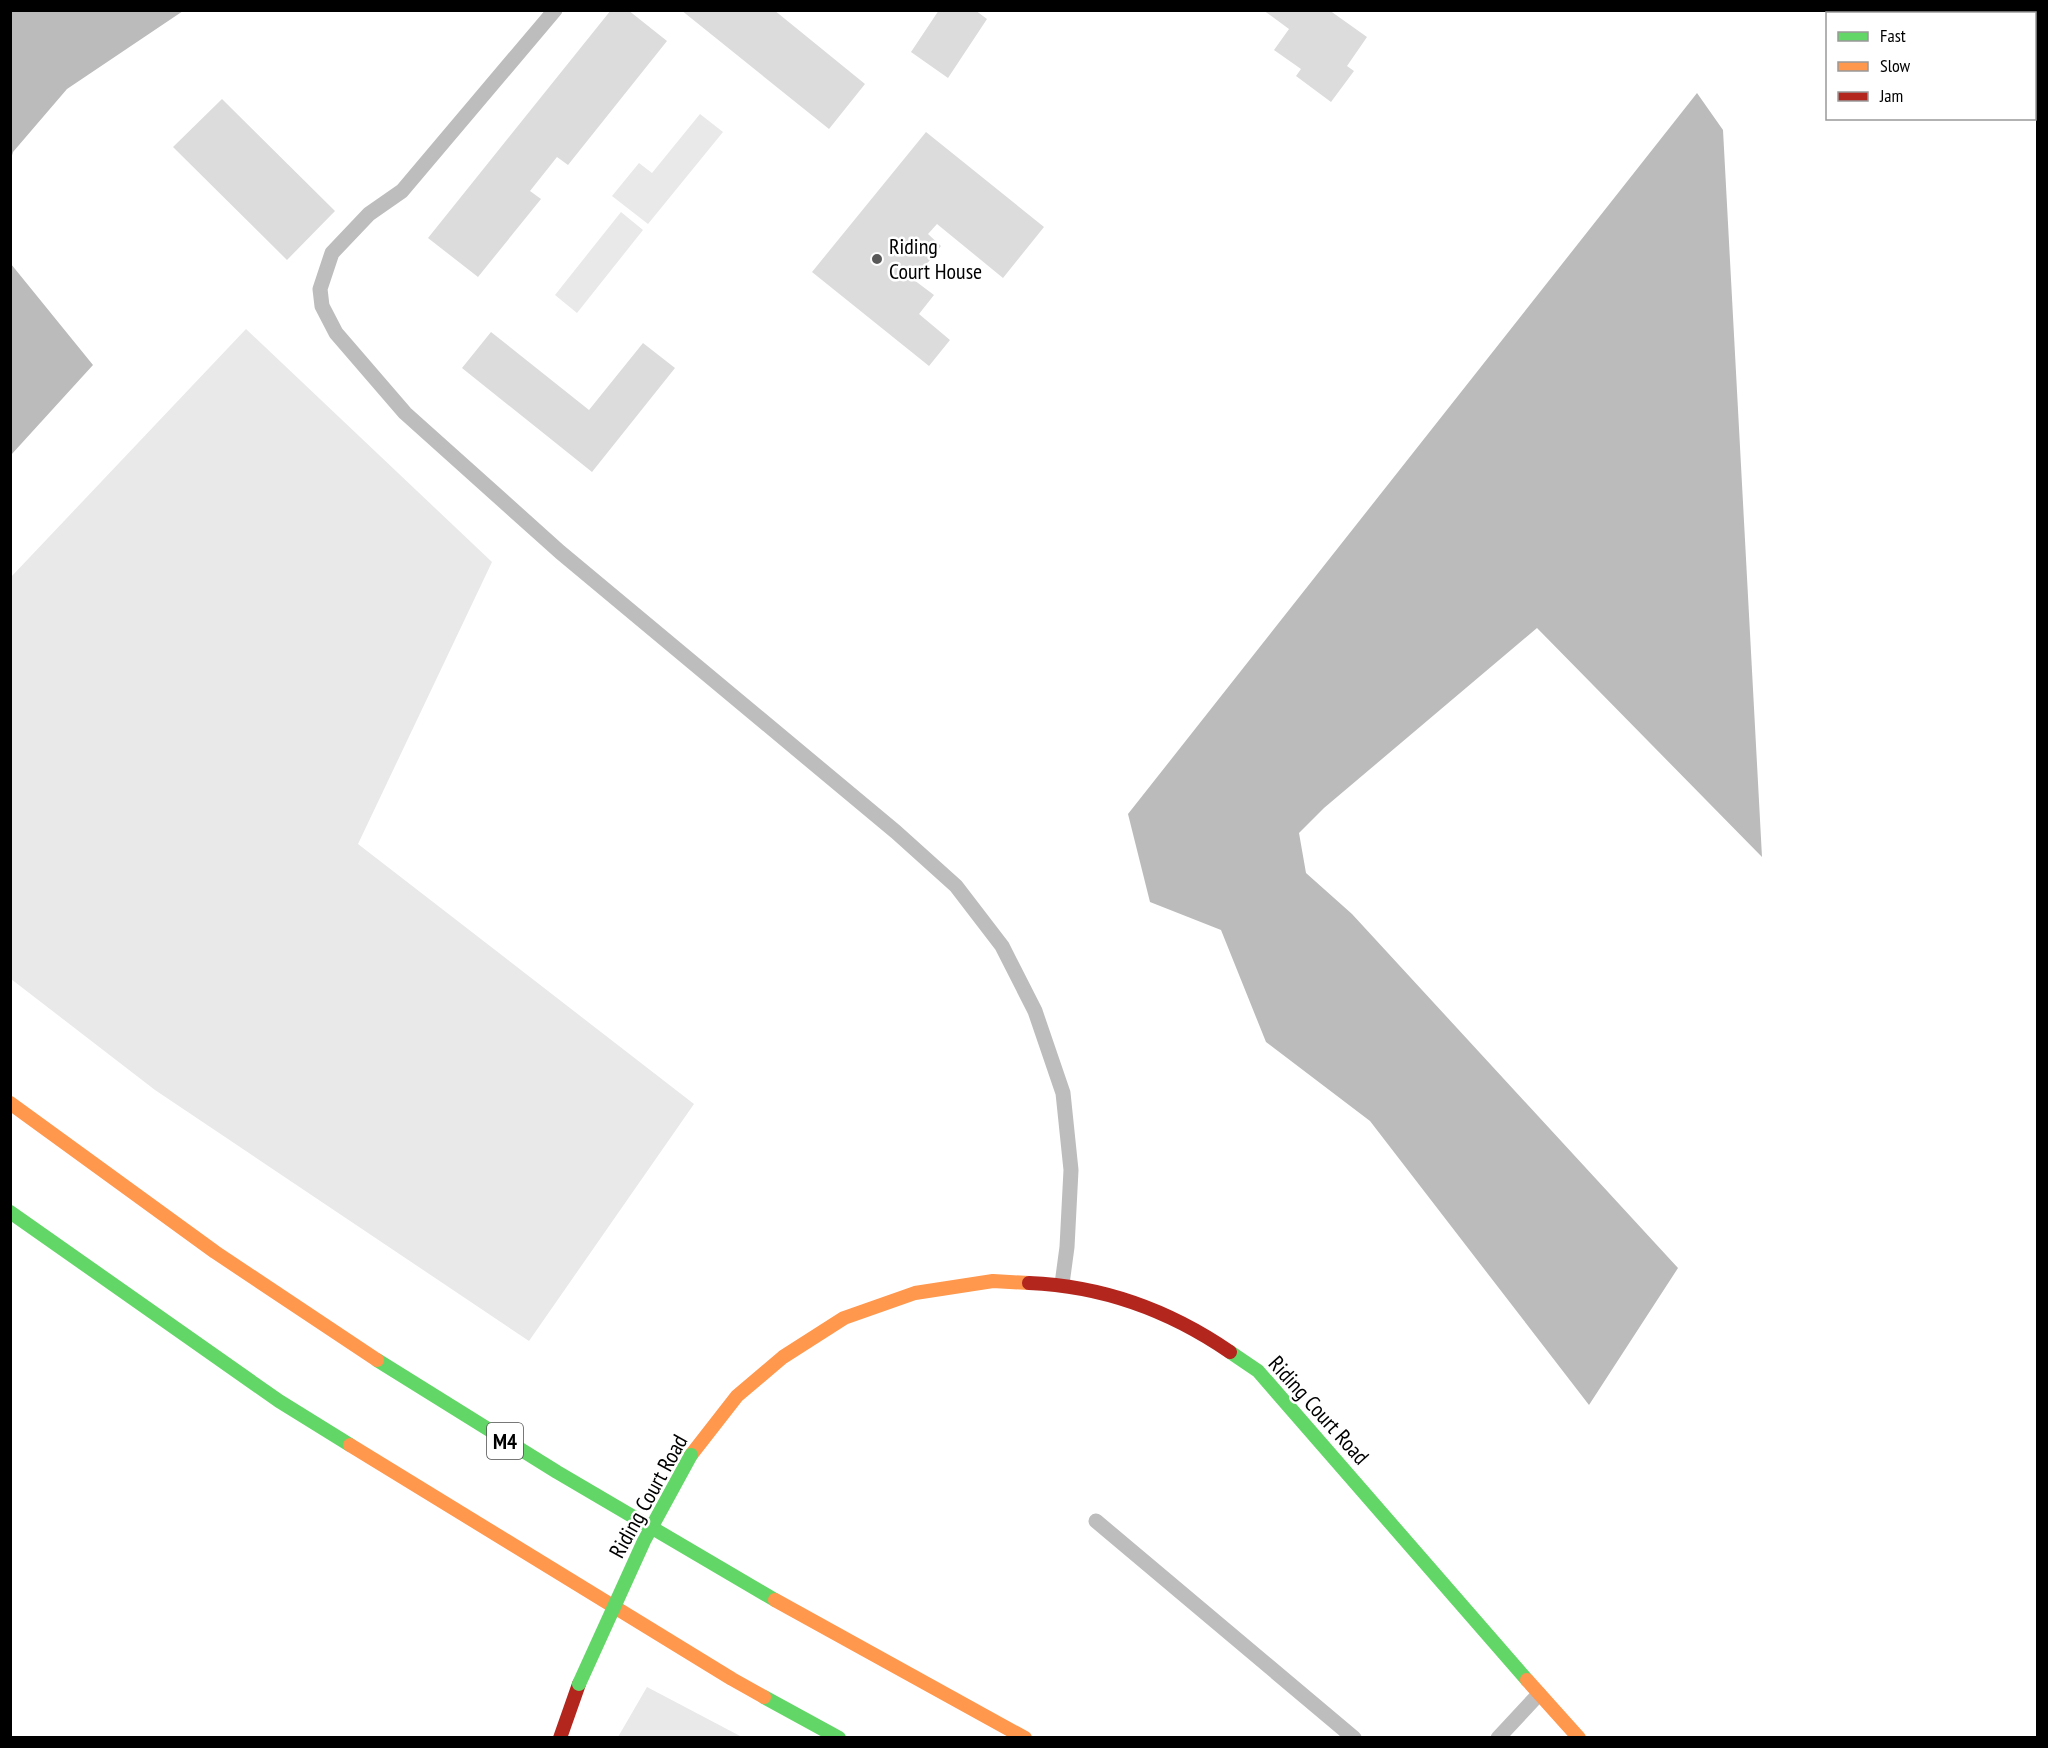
<svg xmlns="http://www.w3.org/2000/svg" width="2048" height="1748" font-family="'PT Sans Narrow',sans-serif">
<style>
.green{fill:#e9e9e9}
.water{fill:#bbb}
.building{fill:#dcdcdc}
.lines{fill:none;stroke-linecap:round;stroke-linejoin:round}
.lane{stroke:#bdbdbd;stroke-width:15}
.fast{stroke:#63d668;stroke-width:14}
.slow{stroke:#ff974d;stroke-width:14}
.jam{stroke:#b3261e;stroke-width:14}
.fast-bridge{stroke:#63d668;stroke-width:14}
.poi-dot{fill:#595959;stroke:#fff;stroke-width:2}
.labels{text-anchor:middle;dominant-baseline:central;stroke-width:5;stroke-linejoin:round;paint-order:stroke}
.shield{fill:#fff;stroke:#4c4c4c;stroke-width:1.5}
.shield-label{font-size:21px;font-weight:bold;fill:#000}
.poi-label{font-size:22px;fill:#000;stroke:#fff;text-anchor:start}
.street-label{font-size:22px;fill:#000;stroke:#fff}
</style>
<rect width="100%" height="100%" fill="#fff"/>
<path class="green" d="M700 114 723 132 648 224 612 196 639 163 652 173Z
M621 212 643 230 577 313 555 295Z
M246 329 492 562 358 844 694 1104 529 1341 155 1090 11 979V577Z
M647 1687 742 1737H618Z"/>
<path class="water" d="M11 10H183V11L67 89 13 152 11 159Z
M1697 93 1723 130 1762 857 1537 628 1324 808 1299 833 1306 873 1352 914 1678 1268 1589 1405 1370 1121 1266 1042 1221 930 1150 902 1128 814Z
M11 264 93 365 11 455H10Z"/>
<path class="building" d="M611 10H628L667 41 568 165 557 157 530 191 541 199 478 277 428 238Z
M681 10H774L865 84 829 129Z
M939 10H975L987 19 948 78 911 52Z
M1263 10H1329L1367 37 1347 66 1354 71 1331 102 1296 76 1301 69 1274 50 1289 29Z
M222 99 335 211 287 260 173 147Z
M926 132 1044 227 1003 278 937 224 928 234 941 246 914 280 934 295 919 314 950 340 929 366 812 272Z
M491 332 589 410 643 343 675 368 592 472 462 368Z"/>
<g class="lines">
<path class="lane" d="M555 10 402 191 369 214 332 253 320 289 322 306 336 333 405 413 560 552 896 832 956 886 1002 946 1035 1011 1063 1093 1071 1170 1067 1247 1062 1284
M1096 1521 1354 1738
M1498 1738 1539 1694"/>
<path class="fast" d="M10 1212 279 1401 350 1445
M1230 1352 1258 1371 1527 1680
M377 1360 557 1472 775 1600
M764 1697 839 1738"/>
<path class="slow" d="M10 1103 215 1252 377 1360
M350 1445 732 1679 764 1697
M691 1455 737 1396 783 1357 844 1318 915 1293 993 1281 1029 1283
M775 1600 1025 1738
M1527 1680 1579 1738"/>
<path class="jam" d="M1029 1283C1103 1286 1169 1310 1230 1352
M560 1738 579 1684"/>
<path class="fast-bridge" d="M579 1684 644 1541 691 1455"/>
</g>
<circle class="poi-dot" cx="877" cy="259" r="6"/>
<g class="labels">
<rect class="shield" x="487" y="1423" width="36" height="36" rx="4.5"/>
<g class="shield-label">
<text x="505" y="1441">M4</text>
</g>
<g class="poi-label">
<text x="889" y="246">Riding<tspan x="889" dy="25">Court House</tspan></text>
</g>
<g class="street-label">
<text transform="translate(1319 1410) rotate(48)">Riding Court Road</text>
<text transform="translate(648 1496) rotate(-61)">Riding Court Road</text>
</g>
</g>
<rect width="2048" height="1748" fill="none" stroke="#000000" stroke-width="24"/>
<rect x="1826" y="12" width="210" height="108" fill="#ffffff" stroke="#999999" stroke-width="1.5"/>
<rect x="1838" y="32" width="30" height="9" fill="#63d668" stroke="#999999" stroke-width="1.5"/>
<text x="1880" y="42" font-size="18" fill="#000000">Fast</text>
<rect x="1838" y="62" width="30" height="9" fill="#ff974d" stroke="#999999" stroke-width="1.5"/>
<text x="1880" y="72" font-size="18" fill="#000000">Slow</text>
<rect x="1838" y="92" width="30" height="9" fill="#b3261e" stroke="#999999" stroke-width="1.5"/>
<text x="1880" y="102" font-size="18" fill="#000000">Jam</text>
</svg>
